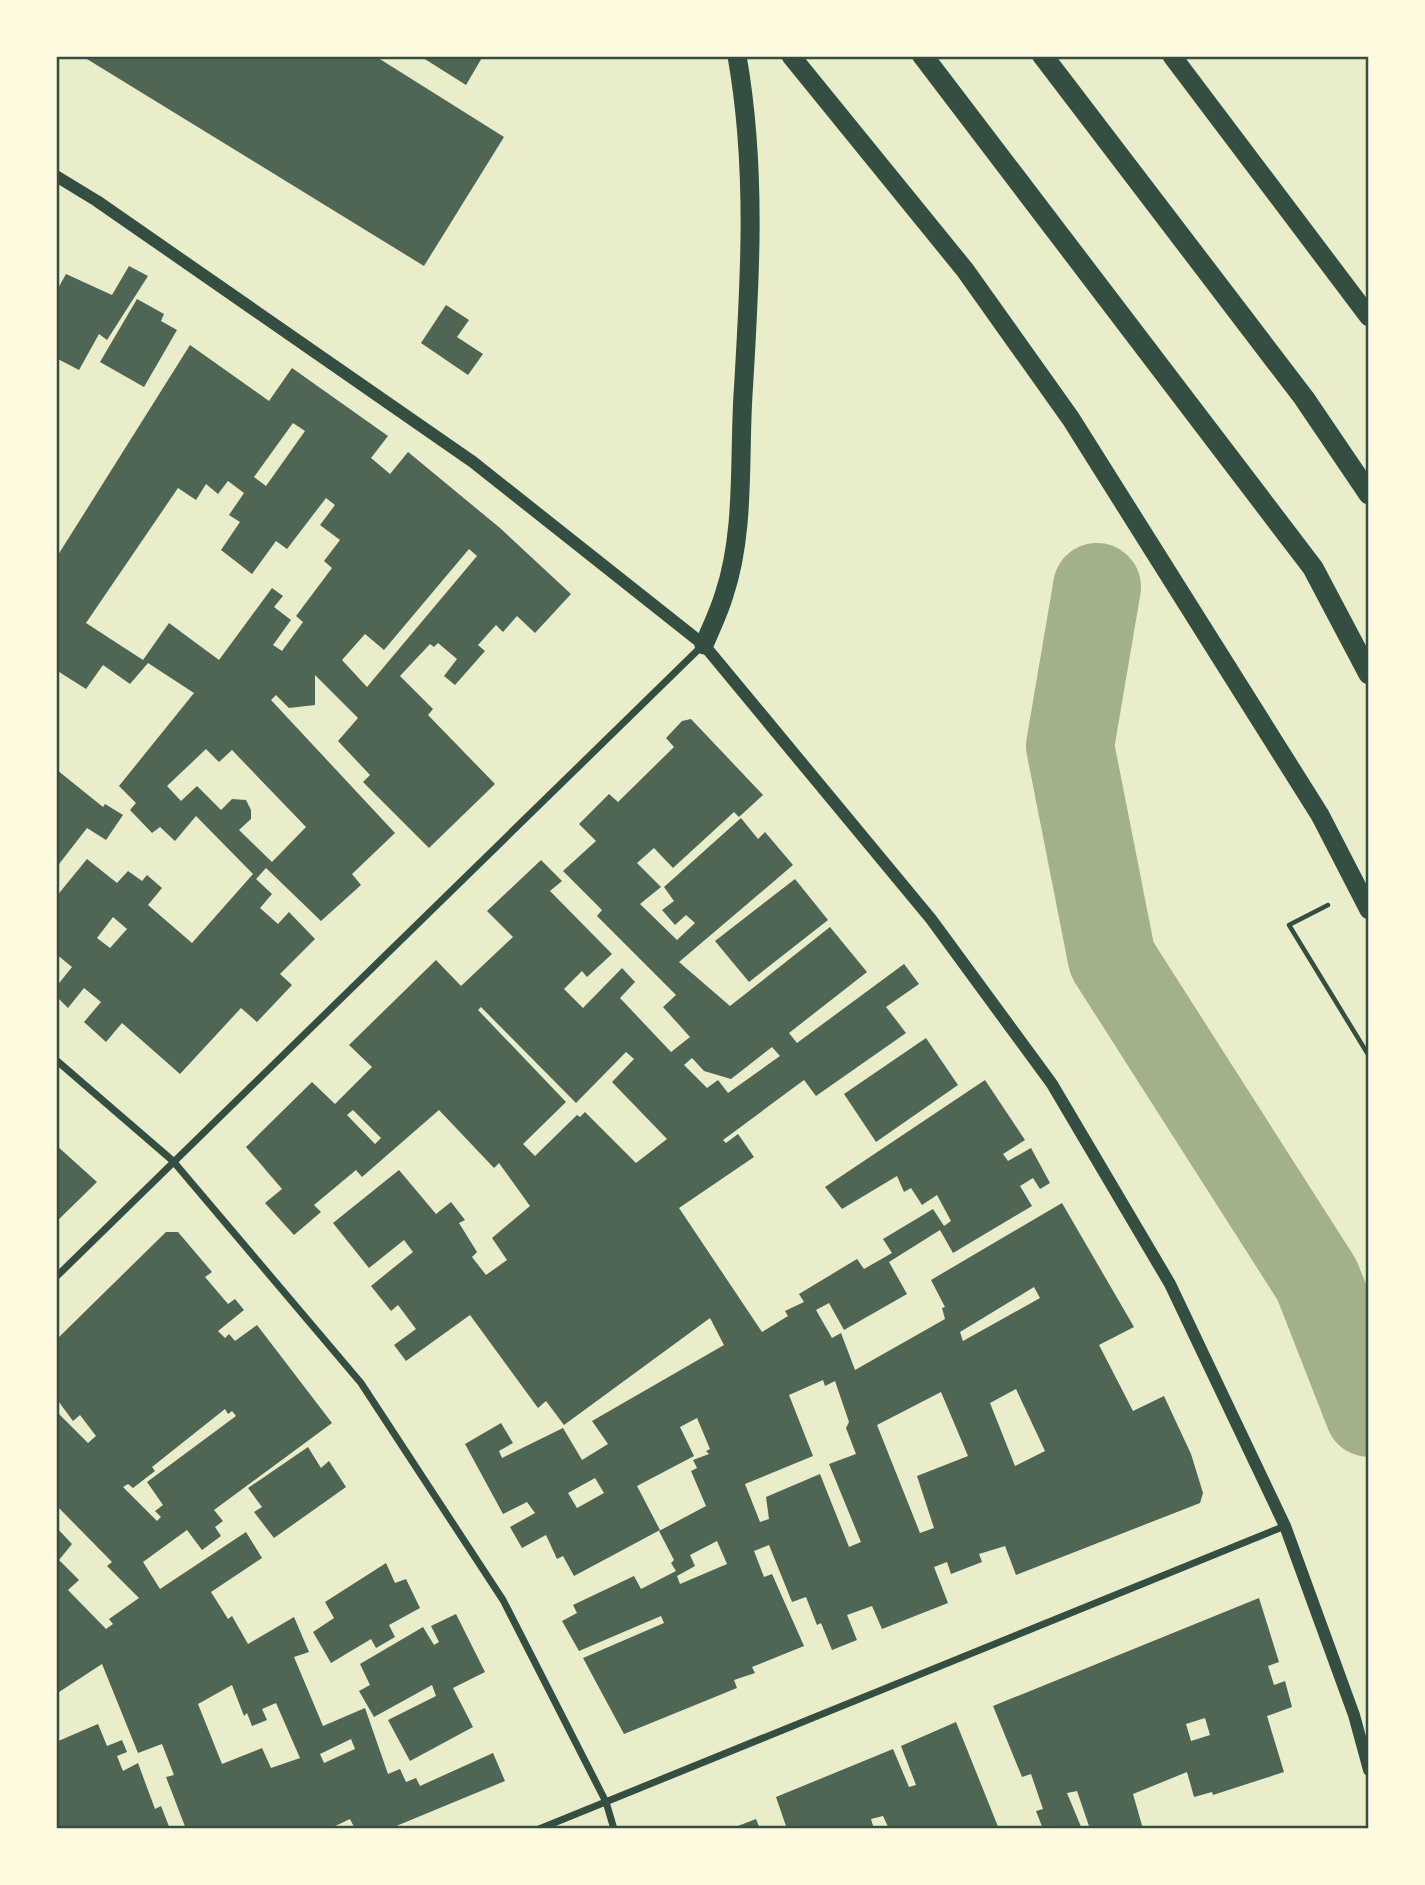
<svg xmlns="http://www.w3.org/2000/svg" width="1425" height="1885" font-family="Cabin,sans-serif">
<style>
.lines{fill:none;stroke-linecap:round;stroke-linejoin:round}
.river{stroke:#a3b18a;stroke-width:88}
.building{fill:#4f6655;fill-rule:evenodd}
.path{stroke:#344e41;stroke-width:4.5}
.minor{stroke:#344e41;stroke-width:7}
.tertiary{stroke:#344e41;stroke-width:12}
.trunk{stroke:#344e41;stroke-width:19}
.motorway{stroke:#344e41;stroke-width:21}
.neatline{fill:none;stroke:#344e41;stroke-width:2.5}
</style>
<rect width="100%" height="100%" fill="#e9edc9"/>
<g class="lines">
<path class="river" d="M1097 587 1070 746 1112 959 1317 1280 1369 1413"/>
</g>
<path class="building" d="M82 56H375L504 137 424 266Z
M420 56H483L466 85Z
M129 266 148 276 107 340 99 334 79 370 56 358V292L66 274 112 295Z
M137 299 164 314 161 321 177 330 144 387 100 362Z
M446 305 469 320 457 337 483 354 468 375 421 343Z
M190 345 269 401 292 368 388 436 371 458 390 474 408 452 500 528 571 594 535 633 517 616 503 632 496 625 478 645 485 651 455 685 444 676 457 659 438 643 434 647 430 644 400 676 433 709 428 715 495 784 429 848 363 782 370 775 338 741 358 718 315 675V705L289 708 276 695 271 700 395 833 352 874 361 885 321 921 266 868 256 879 272 894 260 908 278 924 289 912 315 939 280 974 292 985 257 1022 241 1008 180 1074 122 1023 106 1042 84 1022 101 1002 84 988 68 1008 56 996V987L72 967 56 954V897L87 859 117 883 128 871 142 881 147 875 162 888 148 905 192 943 253 874 196 816 175 841 160 827 152 833 130 810 136 803 119 786 194 693 148 663 130 684 103 665 86 689 56 670V554L58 555ZM293 423 305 431 266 486 254 477ZM228 481 244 493 229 515 240 522 221 550 252 574 276 541 287 549 326 498 335 505 320 525 340 540 324 561 332 568 296 616 303 622 282 651 273 645 291 620 274 607 283 596 272 588 219 660 169 623 143 660 86 623 178 488 196 500 206 484 218 494ZM469 549 477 556 367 687 342 660 365 634 384 650ZM206 749 219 762 232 750 306 827 272 862 239 830 251 819V810L246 800 232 799 221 810 197 786 181 801 167 786ZM113 917 127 929 110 948 97 938Z
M691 719 763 795 739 817 734 812 673 868 654 848 637 863 661 887 640 904 677 940 695 923 686 915 675 925 662 910 674 901 664 887 741 818 758 839 765 832 793 865 679 962 730 1006 830 927 867 972 789 1033 797 1043 904 964 919 984 886 1007 906 1033 816 1096 804 1080 723 1140 726 1143 738 1134 754 1157 679 1208 762 1332 788 1316 785 1311 804 1302 799 1294 857 1259 864 1269 892 1253 883 1239 933 1209 944 1226 951 1221 937 1195 922 1205 911 1188 904 1192 897 1176 842 1209 825 1187 985 1080 1025 1140 1003 1154 1008 1161 1031 1148 1050 1183 1040 1189 1033 1178 1020 1186 1032 1206 953 1253 940 1230 889 1262 907 1294 844 1330 829 1303 816 1310 832 1338 841 1333 855 1370 945 1319 942 1308 945 1307 931 1280 1062 1203 1134 1327 1099 1345 1133 1411 1164 1396 1191 1454 1203 1493 1200 1503 1016 1575 1005 1546 979 1554 982 1562 951 1574 947 1562 934 1567 948 1603 882 1629 872 1606 847 1615 857 1640 832 1650 821 1623 817 1625 806 1597 792 1602 769 1545 754 1551 764 1577 772 1574 804 1646 752 1667 755 1673 734 1680 737 1688 624 1734 583 1658 664 1623 661 1616 579 1651 562 1621 577 1613 573 1605 634 1576 641 1589 676 1571 671 1563 674 1560 659 1531 706 1506 691 1471 697 1468 693 1460 709 1454 706 1451 710 1449 697 1418 680 1427 694 1456 637 1486 660 1530 574 1576 563 1556 557 1559 546 1535 522 1548 510 1527 535 1513 527 1502 503 1514 465 1444 501 1423 513 1443 499 1451 502 1458 563 1428 582 1460 608 1444 592 1421 724 1345 710 1318 564 1425 546 1401 538 1408 470 1315 406 1361 394 1345 416 1329 398 1305 391 1311 371 1286 413 1252 404 1240 369 1268 333 1223 399 1170 436 1214 451 1202 465 1220 459 1223 477 1252 472 1257 486 1275 507 1260 492 1238 530 1206 499 1163 494 1168 439 1110 362 1177 356 1170 314 1205 321 1212 294 1235 265 1203 282 1189 246 1147 312 1082 335 1104 372 1067 349 1045 436 960 461 986 513 937 487 911 541 860 562 881 550 891 612 954 587 977 582 971 564 989 583 1008 622 968 635 982 620 998 671 1052 690 1037 663 1007 676 995 597 916 602 910 563 871 596 841 579 824 609 794 618 802 674 747 666 738 682 721ZM481 1007 576 1103 626 1052 634 1059 612 1082 667 1139 636 1163 585 1112 580 1117 577 1115 535 1156 523 1144 566 1102 478 1010ZM772 1047 780 1056 728 1093 718 1080 707 1088 684 1065 692 1058 704 1071 731 1079ZM353 1110 381 1138 375 1144 347 1115ZM1034 1287 1040 1298 963 1341 960 1332ZM823 1380 825 1386 835 1381 849 1422 846 1428 856 1454 829 1464 861 1542 849 1547 820 1474 766 1497 769 1519 760 1522 745 1484 813 1456 789 1395ZM1016 1389 1045 1451 1015 1466 990 1403ZM941 1392 968 1456 917 1476 934 1528 920 1533 877 1425ZM595 1478 604 1493 577 1508 568 1493ZM717 1541 727 1564 680 1584 677 1576 695 1566 690 1555Z
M57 770 103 807 105 804 123 815 106 840 87 828 56 868Z
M795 879 828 920 749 982 715 941Z
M926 1038 958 1085 876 1142 844 1094Z
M56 1145 97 1182 56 1222Z
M166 1232H178L212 1272 205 1277 228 1304 235 1299 244 1310 218 1331 225 1338 229 1334 235 1341 257 1325 332 1423 214 1510 223 1521 215 1527 221 1536 202 1550 187 1530 143 1562 160 1589 246 1532 262 1558 211 1592 228 1619 232 1616 248 1644 294 1617 309 1652 294 1657 323 1726 365 1708 388 1774 400 1769 406 1782 416 1778 420 1786 493 1753 505 1781 389 1829H355L350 1819 329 1829H186L166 1777 174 1775 162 1744 138 1753 102 1664 56 1694V1527L72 1544 59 1560 79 1580 68 1590 106 1629 113 1624 109 1619 139 1598 107 1566 112 1562 56 1505V1411L88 1443 96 1436 80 1415 73 1421 56 1398V1340ZM225 1409 228 1414 232 1411 236 1416 147 1482 163 1505 155 1511 161 1517 157 1521 123 1487 128 1484 133 1488 155 1471 152 1467ZM232 1685 244 1716 247 1713 252 1726 267 1720 262 1709 276 1703 300 1758 271 1768 262 1748 222 1764 198 1704ZM351 1739 355 1749 324 1763 320 1754Z
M308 1447 321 1468 329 1461 346 1487 274 1538 254 1512 262 1507 248 1488Z
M386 1563 395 1583 406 1579 420 1608 389 1625 395 1637 376 1648 371 1639 331 1663 313 1632 334 1618 325 1602Z
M1259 1598 1279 1662 1268 1666 1274 1685 1285 1681 1292 1707 1267 1716 1284 1772 1213 1795 1212 1792 1194 1797 1187 1772 1133 1794 1143 1829H1090L1077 1791 1067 1793 1082 1829H1043L1036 1811 1043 1809 1031 1774 1022 1777 993 1706ZM1205 1718 1210 1735 1191 1741 1186 1724Z
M456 1614 485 1672 453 1688 473 1727 410 1761 388 1720 436 1696 432 1685 374 1717 359 1691 370 1685 360 1664 423 1627 434 1645 439 1642 431 1626Z
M956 1722 999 1829H889L883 1816 871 1819 874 1829H787L776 1797 893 1749 909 1787 916 1785 901 1746Z
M98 1724 107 1746 122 1740 127 1752 117 1756 123 1771 138 1763 155 1809 161 1806 170 1829H56V1742Z
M756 1819 760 1829H730Z"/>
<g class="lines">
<path class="path" d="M1328 905 1289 925 1369 1056"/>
<path class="minor" d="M56 1060 173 1161 361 1383 503 1600 606 1802 614 1829
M56 1277 703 645
M539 1829 1285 1526"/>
<path class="tertiary" d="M56 176 97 201 473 462 704 645 931 919 1052 1084 1170 1284 1285 1526 1354 1715 1369 1770"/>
<path class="trunk" d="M791 56 965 270 1071 419 1320 815 1369 910
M1172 56 1369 317
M704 645C711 628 719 612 724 595 745 533 739 460 743 395 750 282 757 168 737 56"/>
<path class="motorway" d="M923 56 1313 568 1369 674
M1043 56 1304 398 1369 494"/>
</g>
<rect width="1425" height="1885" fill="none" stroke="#fefae0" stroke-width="116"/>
<rect x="58" y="58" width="1309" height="1769" class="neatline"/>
</svg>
